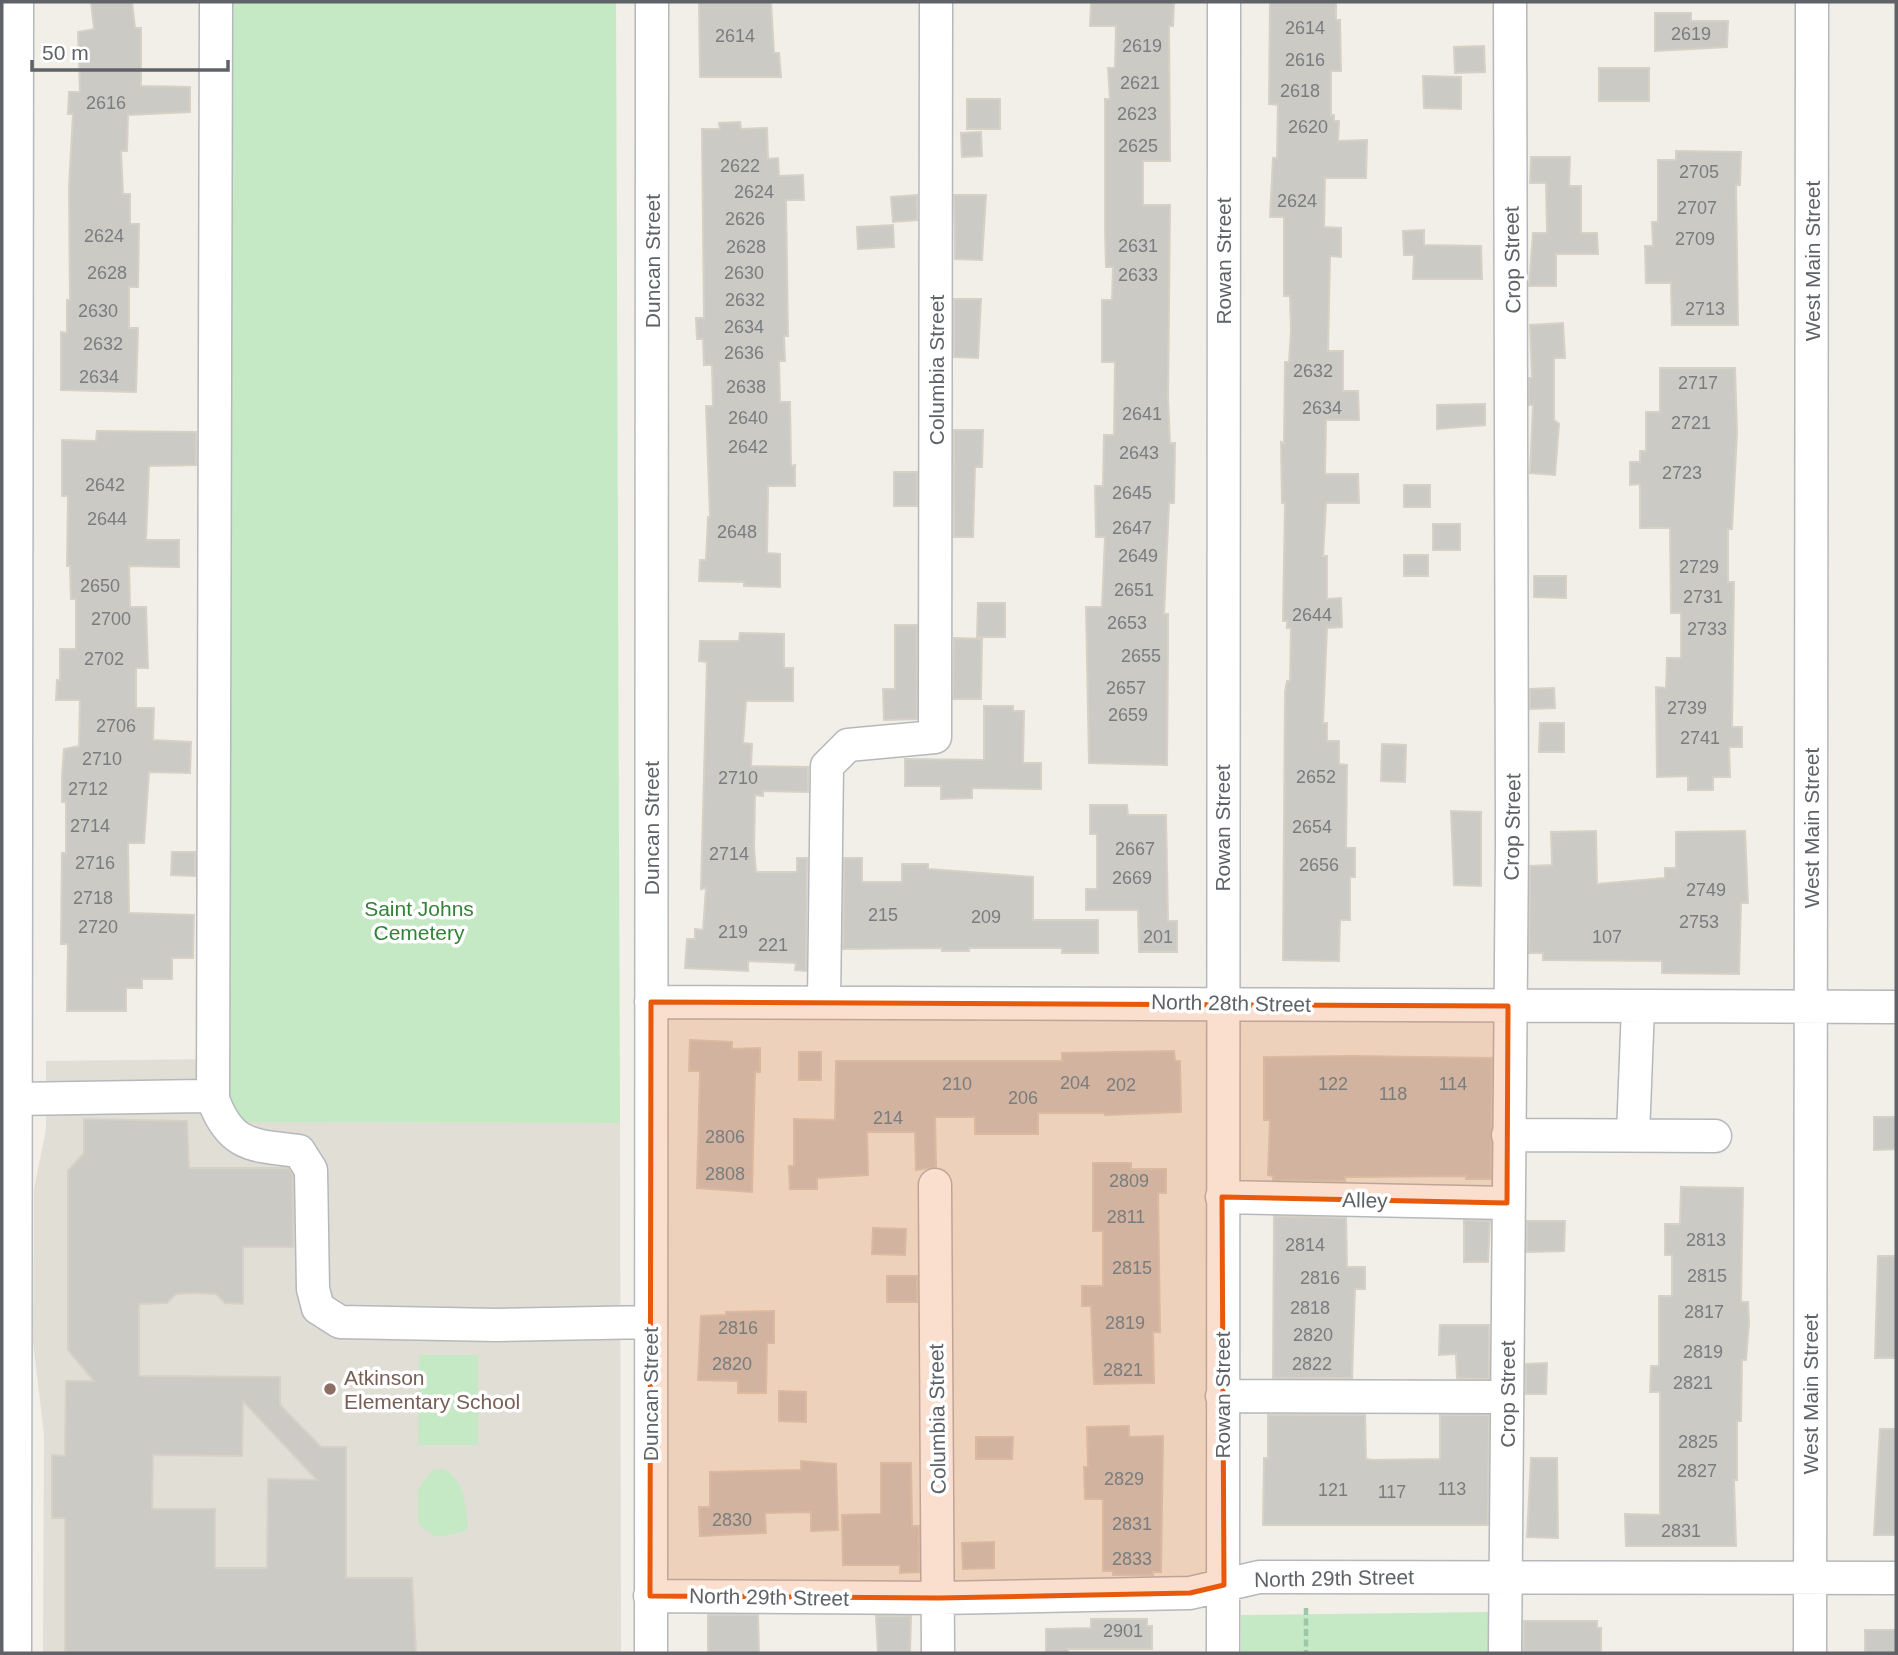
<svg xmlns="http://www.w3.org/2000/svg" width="1898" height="1655" font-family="Arial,sans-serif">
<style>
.education{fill:#e1ded6}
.green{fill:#c5e8c5}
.building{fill:#cccac5;stroke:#d6d1c6;stroke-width:2;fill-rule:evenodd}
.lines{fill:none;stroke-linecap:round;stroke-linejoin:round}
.minor-casing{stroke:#b5b8bc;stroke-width:35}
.path{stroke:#9cc7a9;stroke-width:4.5;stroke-dasharray:7 3.5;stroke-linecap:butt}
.minor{stroke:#fff;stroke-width:32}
.marked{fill:#e8590c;fill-opacity:0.2;stroke:#e8590c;stroke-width:5;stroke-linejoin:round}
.education-dot{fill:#8d6e63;stroke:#fff;stroke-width:2.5}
.labels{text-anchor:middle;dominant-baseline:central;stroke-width:7;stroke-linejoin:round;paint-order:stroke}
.number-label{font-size:18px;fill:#7a7d7f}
.street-label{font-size:21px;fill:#5f6368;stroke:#fff}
.park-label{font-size:21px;fill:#348238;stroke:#fff}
.education-label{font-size:21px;fill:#785e54;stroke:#fff;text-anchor:start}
</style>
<rect width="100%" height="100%" fill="#f1efe8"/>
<path class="education" d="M215 1059 239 1122 620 1123 621 1653H43L44 1435 33 1342 34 1189 46 1129V1061Z"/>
<path class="green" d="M222 2H616L620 1123 239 1122 215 1059Z
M419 1355H478V1445H418Z
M444 1469C465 1480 466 1506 468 1528L463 1532 436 1537 418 1524V1489L432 1470Z
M1491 1612V1653H1241V1615Z"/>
<path class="building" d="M91 2H132L135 28H141V86L190 87V112L128 115 127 151H121L123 194H130V224H139L138 287H129V328H138L136 392 61 390V332L67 333V300H70L69 187 73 114H68L69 92H80L78 32 94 29Z
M699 2H771L774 53H779L781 77H700Z
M1270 2H1336V20H1340L1341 71H1331V115H1334V121H1339L1338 141 1367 140 1366 178H1325L1324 227 1341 228V257L1330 256 1328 351H1343V391H1358L1359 420H1326L1325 474H1358L1359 503H1326L1323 556H1327V599L1341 598 1342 627 1327 628 1323 723H1327V741H1339V764L1347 765 1346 848H1355V877H1350V920H1340L1339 961 1283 960 1285 692 1287 681H1290L1291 628H1287V621H1283L1285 503H1282L1281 442 1284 443 1285 362H1289L1291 331 1290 296H1284V217H1270L1273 158H1277L1278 105 1269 104Z
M1091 3H1174L1173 26H1169L1170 161H1143V205H1170L1168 399 1170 443H1175L1174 503H1169L1164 614H1168V640L1167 765 1089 763 1086 607H1102L1105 537H1096L1095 486H1103L1104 435H1114L1115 362H1102V300H1112L1113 267H1106L1105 228V99H1110L1108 68H1115L1116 26H1090Z
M1655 13H1691V21H1728L1727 47 1655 51Z
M1484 46 1485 72 1455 73 1454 47Z
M1599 68H1649V101H1599Z
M1423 76 1461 77V109L1424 108Z
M967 99H1000V129H967Z
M740 122 741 129 767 128 768 159 778 158 779 176 803 175 804 200H786L788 336H784L785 361H779L780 402H790L791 466 795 465V486H768L767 553 780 554V587L744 586V582L699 581 700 560H706L708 517H710L706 406H713L712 365H704L703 339H697L696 318H704L702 129H720L719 123Z
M981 132 982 156 962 157 961 133Z
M1676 151 1741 152 1740 185H1736L1738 325H1672L1671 283H1646L1645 246H1653L1652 222H1658V160H1676Z
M1531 157H1570L1569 186H1581V233H1597L1598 254H1556V286H1529L1533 233H1547L1546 183H1530Z
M917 195V220L893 222 891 197Z
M954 195H986L982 260 955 259Z
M893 225 894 247 858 249 857 227Z
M1424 230V245L1481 246 1482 279H1413L1414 255H1404L1403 231Z
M954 299H981L978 358 954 357Z
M1563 323 1565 358H1554V420L1559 424 1555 475 1530 473 1533 405H1529V378H1532L1530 325Z
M1660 368H1735L1737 433 1732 529H1728V582H1734L1732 727H1742V747H1729L1730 777H1713V790H1688V776L1657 777 1656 687 1666 688 1667 658H1681V613H1671L1670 528H1640V484L1630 485V462H1640V451H1646V412H1660Z
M1485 404V425L1437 429V405Z
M954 430H983L982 467H975L973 537H954Z
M97 431 196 432V465L149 466 146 540H179V567L129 566 130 607H146L147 637 148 668H136V708H154L153 740 191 742 190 773 149 772 144 843H128L129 913 194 915 193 958H172V979H142V988H126V1011H67L68 944H61L62 853H66V802H62V776L64 749 79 746 80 700H56L57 680H60V649H76V599H71L70 566H67L68 496H62V440L96 441Z
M894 472H917V506H894Z
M1404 485H1430V507H1404Z
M1433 524H1460V550H1433Z
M1404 555H1428V576H1404Z
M1534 576H1566V598L1534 597Z
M978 603H1005V637H977Z
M895 625H917V719L884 720 883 689H895Z
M740 633 784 634V668H793V701H746L743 743 752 744 751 766 808 767V792L763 791V796L755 795 754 848 756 872H797V858H807L806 971 795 970 796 963 748 961V971L685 968 687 939H695V929L703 930 706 888 701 889 707 662 699 661 700 641H739Z
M954 638 982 639 981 699H953Z
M1554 688 1555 708 1530 709V689Z
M984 706H1013V711H1024L1023 763H1041V789L972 788V798L941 799V786H905V759L984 760Z
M1540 723H1564V752H1539Z
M1382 744 1406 745 1405 782 1381 781Z
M1090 805H1127L1128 815H1166L1168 921H1177V952H1139L1138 910H1086V889H1097V834H1090Z
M1451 811 1481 812V886L1454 885Z
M1596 831 1597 884 1665 878V868H1676V832L1745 831 1748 903H1741L1739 974 1662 973V961L1543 960V953H1529L1530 866 1552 865 1551 832Z
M172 852H195V876L171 875Z
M844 858H862V882H902V864H928V869L1033 877V920H1098V953H1062V948H969V951H942V948L843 949Z
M690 1040 732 1042V1049L760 1048V1072H755L752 1192 697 1188 700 1071H689Z
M1174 1051 1175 1061H1180L1181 1112 1105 1115 1104 1113H1038V1134H975V1117H935L936 1167 916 1170 915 1132H867L868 1175 817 1178V1189H790L789 1166H794V1119L835 1120 836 1061H1062V1053Z
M799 1052H821V1080H799Z
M1351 1056 1492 1058 1491 1179H1466V1176L1345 1177V1181L1273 1180V1176L1268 1175 1270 1120H1264V1057Z
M1874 1117H1896V1149L1874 1150Z
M84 1119 187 1121 189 1168H288L293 1175V1247H243V1304L225 1303 216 1294 192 1293 176 1294 167 1303 139 1304V1376L280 1377V1405L321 1447H346V1578H412L416 1653H65V1518H52V1455L65 1456 66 1381H94L68 1350V1171L84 1153ZM243 1401 317 1480 268 1479 267 1568H215V1509H152L153 1455 242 1456Z
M1093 1163H1131V1169H1166V1193H1158L1160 1332H1153L1154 1383 1094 1384 1091 1306H1082V1286H1103V1231H1093Z
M1681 1187 1743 1188 1741 1302H1748L1749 1323 1746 1360H1742L1741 1421H1737V1480H1734L1736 1546H1626L1625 1514 1660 1515V1392H1650L1651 1366H1659V1296H1672V1255H1665V1224H1680Z
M1274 1216 1346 1218 1347 1267H1365V1289H1355L1352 1378H1273Z
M1464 1220 1490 1221 1488 1262H1464Z
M1527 1221H1565L1564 1251 1527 1252Z
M873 1228 906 1229 905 1255 872 1254Z
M1878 1256H1896V1358H1875Z
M887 1276H917V1302H887Z
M774 1311V1343H767L766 1393H738V1381L698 1380 701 1316 726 1315V1312Z
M1440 1325H1489V1379L1457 1378 1456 1354 1439 1355Z
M1547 1363 1546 1394H1526V1364Z
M779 1391 806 1392V1422L779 1421Z
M1268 1415H1365L1366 1459 1373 1460 1440 1459V1415H1489L1488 1525H1263L1264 1458H1268Z
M1129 1426V1437L1163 1436 1161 1572H1153V1575H1113V1571H1103V1499H1085L1084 1467H1088L1087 1427Z
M1880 1429H1896V1535H1874Z
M976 1437H1013L1012 1459H976Z
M1531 1458H1557L1558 1538 1527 1537Z
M801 1461 836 1464 838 1530 811 1531V1512L765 1513 766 1533 700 1536 699 1507H710V1472L801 1470Z
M881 1463H911L912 1526H919V1572L900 1573V1565H843L842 1515 881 1514Z
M994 1542V1568L963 1569 962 1543Z
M708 1615H758L759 1653H708Z
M876 1616H911L910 1653H878Z
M1091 1619H1147V1626H1152V1649H1068V1653H1046V1629L1091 1628Z
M1524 1621H1597V1628H1601V1653H1523Z
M1865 1630H1896V1653H1865Z"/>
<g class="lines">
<g class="minor-casing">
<path id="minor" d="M651 1002 1896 1007
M824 1002 827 766 848 745 935 737 936 2
M15 1099 202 1096 213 1099C231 1148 253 1145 299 1151L311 1170 313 1289 318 1308 340 1322 496 1325 650 1322
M213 1099 216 2
M1508 1135 1715 1136
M1633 1135 1638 1007
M935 1185 938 1653
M1222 1197 1507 1203
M1222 1396 1507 1397
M650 1596 939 1598 1190 1593 1259 1577 1896 1578
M15 1653 17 2
M651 1653 652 2
M1223 1653 1224 2
M1505 1653 1512 843 1510 2
M1810 1653 1812 2"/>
</g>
<path class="path" d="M1306 1608V1653"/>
<use href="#minor" class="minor"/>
</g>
<path class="marked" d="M651 1002 1508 1006 1507 1203 1222 1197 1224 1585 1190 1593 939 1598 650 1596Z"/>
<circle class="education-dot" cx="330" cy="1389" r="7"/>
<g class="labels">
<g class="number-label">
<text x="1305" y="28">2614</text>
<text x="1691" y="34">2619</text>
<text x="735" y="36">2614</text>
<text x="1142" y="46">2619</text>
<text x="1305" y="60">2616</text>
<text x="1140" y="83">2621</text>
<text x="1300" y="91">2618</text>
<text x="106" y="103">2616</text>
<text x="1137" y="114">2623</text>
<text x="1308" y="127">2620</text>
<text x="1138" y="146">2625</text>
<text x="740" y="166">2622</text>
<text x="1699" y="172">2705</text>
<text x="754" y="192">2624</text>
<text x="1297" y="201">2624</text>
<text x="1697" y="208">2707</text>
<text x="745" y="219">2626</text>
<text x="104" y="236">2624</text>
<text x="1695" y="239">2709</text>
<text x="1138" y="246">2631</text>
<text x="746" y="247">2628</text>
<text x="107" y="273">2628</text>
<text x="744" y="273">2630</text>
<text x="1138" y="275">2633</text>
<text x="745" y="300">2632</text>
<text x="1705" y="309">2713</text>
<text x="98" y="311">2630</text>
<text x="744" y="327">2634</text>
<text x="103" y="344">2632</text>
<text x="744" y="353">2636</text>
<text x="1313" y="371">2632</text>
<text x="99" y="377">2634</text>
<text x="1698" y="383">2717</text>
<text x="746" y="387">2638</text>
<text x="1322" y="408">2634</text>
<text x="1142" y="414">2641</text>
<text x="748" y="418">2640</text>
<text x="1691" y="423">2721</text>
<text x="748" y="447">2642</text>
<text x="1139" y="453">2643</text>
<text x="1682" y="473">2723</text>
<text x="105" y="485">2642</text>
<text x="1132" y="493">2645</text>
<text x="107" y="519">2644</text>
<text x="1132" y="528">2647</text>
<text x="737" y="532">2648</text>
<text x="1138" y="556">2649</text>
<text x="1699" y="567">2729</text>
<text x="100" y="586">2650</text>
<text x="1134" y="590">2651</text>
<text x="1703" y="597">2731</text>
<text x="1312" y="615">2644</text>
<text x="111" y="619">2700</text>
<text x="1127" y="623">2653</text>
<text x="1707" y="629">2733</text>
<text x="1141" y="656">2655</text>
<text x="104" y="659">2702</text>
<text x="1126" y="688">2657</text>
<text x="1687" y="708">2739</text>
<text x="1128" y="715">2659</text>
<text x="116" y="726">2706</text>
<text x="1700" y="738">2741</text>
<text x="102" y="759">2710</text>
<text x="1316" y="777">2652</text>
<text x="738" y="778">2710</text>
<text x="88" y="789">2712</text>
<text x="90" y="826">2714</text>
<text x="1312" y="827">2654</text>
<text x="1135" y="849">2667</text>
<text x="729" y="854">2714</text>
<text x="95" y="863">2716</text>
<text x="1319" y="865">2656</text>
<text x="1132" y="878">2669</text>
<text x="1706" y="890">2749</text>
<text x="93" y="898">2718</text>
<text x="883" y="915">215</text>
<text x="986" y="917">209</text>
<text x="1699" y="922">2753</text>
<text x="98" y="927">2720</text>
<text x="733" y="932">219</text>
<text x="1158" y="937">201</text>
<text x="1607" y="937">107</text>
<text x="773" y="945">221</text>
<text x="1075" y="1083">204</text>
<text x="957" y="1084">210</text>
<text x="1333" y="1084">122</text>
<text x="1453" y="1084">114</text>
<text x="1121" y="1085">202</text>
<text x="1393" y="1094">118</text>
<text x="1023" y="1098">206</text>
<text x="888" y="1118">214</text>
<text x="725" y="1137">2806</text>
<text x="725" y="1174">2808</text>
<text x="1129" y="1181">2809</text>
<text x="1126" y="1217">2811</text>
<text x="1706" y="1240">2813</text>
<text x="1305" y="1245">2814</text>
<text x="1132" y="1268">2815</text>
<text x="1707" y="1276">2815</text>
<text x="1320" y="1278">2816</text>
<text x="1310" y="1308">2818</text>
<text x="1704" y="1312">2817</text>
<text x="1125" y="1323">2819</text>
<text x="738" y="1328">2816</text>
<text x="1313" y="1335">2820</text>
<text x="1703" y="1352">2819</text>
<text x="732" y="1364">2820</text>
<text x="1312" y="1364">2822</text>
<text x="1123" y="1370">2821</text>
<text x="1693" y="1383">2821</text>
<text x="1698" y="1442">2825</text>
<text x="1697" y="1471">2827</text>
<text x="1124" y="1479">2829</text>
<text x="1452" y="1489">113</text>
<text x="1333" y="1490">121</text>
<text x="1392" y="1492">117</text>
<text x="732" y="1520">2830</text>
<text x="1132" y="1524">2831</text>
<text x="1681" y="1531">2831</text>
<text x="1132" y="1559">2833</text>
<text x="1123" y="1631">2901</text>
</g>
<g class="street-label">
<text transform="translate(1512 260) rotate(-91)">Crop Street</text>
<text transform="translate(652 261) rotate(-90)">Duncan Street</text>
<text transform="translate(1223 261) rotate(-90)">Rowan Street</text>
<text transform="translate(1812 261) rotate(-90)">West Main Street</text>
<text transform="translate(936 370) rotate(-90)">Columbia Street</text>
<text transform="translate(1512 827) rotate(-89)">Crop Street</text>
<text transform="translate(651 828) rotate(-90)">Duncan Street</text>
<text transform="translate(1222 828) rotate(-90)">Rowan Street</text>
<text transform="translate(1811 828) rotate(-90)">West Main Street</text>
<text transform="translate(1231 1003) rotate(1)">North 28th Street</text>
<text transform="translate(1365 1200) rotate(1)">Alley</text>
<text transform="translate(650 1394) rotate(-90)">Duncan Street</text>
<text transform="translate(1507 1394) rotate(-90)">Crop Street</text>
<text transform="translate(1810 1394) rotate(-90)">West Main Street</text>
<text transform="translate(1222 1395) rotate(-90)">Rowan Street</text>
<text transform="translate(937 1419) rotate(-91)">Columbia Street</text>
<text transform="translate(1334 1578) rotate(-1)">North 29th Street</text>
<text transform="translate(769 1597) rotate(1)">North 29th Street</text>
</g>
<g class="park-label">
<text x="419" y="908">Saint Johns<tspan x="419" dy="24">Cemetery</tspan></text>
</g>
<g class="education-label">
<text x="344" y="1377">Atkinson<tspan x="344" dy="24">Elementary School</tspan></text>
</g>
</g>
<rect width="1898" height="1655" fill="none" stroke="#5f6368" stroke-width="7"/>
<path d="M32 60v10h196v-10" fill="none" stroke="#5f6368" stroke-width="3.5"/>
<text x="42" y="60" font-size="21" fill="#5f6368" stroke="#ffffff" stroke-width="5" paint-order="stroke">50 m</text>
</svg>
